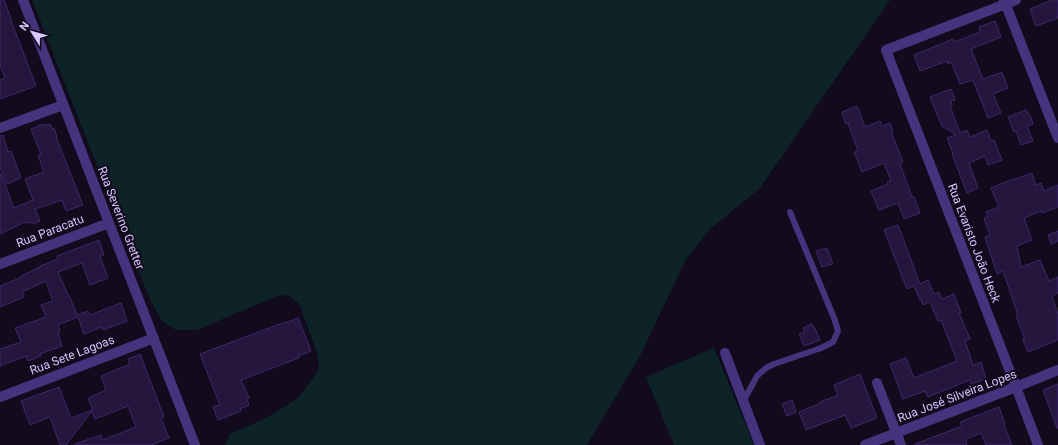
<svg xmlns="http://www.w3.org/2000/svg" width="1058" height="445" font-family="Roboto,sans-serif">
<style>
.green{fill:#0d2327}
.building{fill:#25163e;stroke:#41276b}
.lines{fill:none;stroke-linecap:round;stroke-linejoin:round}
.service{stroke:#44347d;stroke-width:6}
.minor{stroke:#44347d;stroke-width:10}
.tertiary{stroke:#44347d;stroke-width:10}
.labels{text-anchor:middle;dominant-baseline:central;stroke-width:4;stroke-linejoin:round;paint-order:stroke}
.street-label{font-size:12px;fill:#d7c6ff;stroke:#110b1d}
</style>
<rect width="100%" height="100%" fill="#110b1d"/>
<path class="green" d="M32 0H890L759 189 711 228 686 259 641 354 587 445H225L230 434 266 418 297 399 314 377 319 368 318 356 300 305 290 296 279 295 197 330H176L162 321 150 300Z
M714 348 754 445H674L646 377Z"/>
<path class="building" d="M0 0H4L11 18H10L36 86 0 99V80L5 78 0 65Z
M1052 0H1058V18L1036 26 1030 9Z
M995 21 1001 37 971 49 983 79 1002 72 1008 88 993 94 1001 113 988 118 973 80 960 84 951 62 948 64 947 61 920 71 914 55 953 39 954 42 980 32 979 27Z
M951 89 955 100 951 101 952 105 950 106 960 133 967 130 970 137 987 130 991 141 994 140 1002 160 988 165 985 156 969 163 978 188 967 193 952 154 953 153 947 138 956 135 942 126 930 97Z
M857 106 865 127 880 121 882 126 890 123 893 131 891 132 903 162 900 164 912 197H914L920 213 904 219 898 203 879 210 871 191 888 184 887 182 891 181 884 163 862 172 854 152 858 151 848 123 846 124 842 112Z
M1026 110 1029 115H1030L1033 124 1027 126 1033 141 1021 145 1016 131 1014 132 1008 117Z
M43 124 44 126 50 124 52 129 54 128 57 137H56L83 205 66 211 62 200 35 209 40 221 32 224 30 222 26 223 25 222 0 234V174H1L14 208 33 200 25 179 44 172 38 155 41 154 31 129Z
M3 135 8 152 11 151 21 178 7 184 0 167V136Z
M1032 173 1036 185 1041 183 1044 191 1058 185V207L1042 213 1041 211 1024 218 1032 240 1017 246 1021 267 1040 260 1049 281 1058 277V293L1052 296 1058 314V340L1028 352 1023 340 1024 339V337L1016 316 1018 315 1003 271 997 274 985 237 990 235 984 218 988 217 986 212 999 207 991 188 1013 179V180Z
M898 225 920 284 928 280 934 294 939 292 942 299 954 294 961 313H959L970 339 965 341 973 365 981 362 986 379 971 384 970 380 928 397 925 391 903 399 890 364 906 358 914 378 957 361 941 320 938 321 930 302 923 305 921 299 920 300 914 286 907 289 884 230Z
M1058 231V241L1051 244 1048 235Z
M99 240 104 255 100 256 108 278 90 285 82 263 58 272 68 295H69L77 315 88 311 90 315 121 303 127 321 103 330 102 327 84 334 78 317 58 325 60 332 58 333 62 346 40 354 41 356 28 361 26 356 0 366V349L21 342 15 328 46 317 41 305 53 301 46 281 22 292 24 297 0 307V286L22 277 21 276 40 267V266L58 259 57 256Z
M827 248 833 264 822 267 816 251Z
M298 318 311 351 298 356 299 358 241 380 249 398 247 399 249 405 240 409 241 411 218 420 213 407 220 405 200 354 285 322V323Z
M812 324 814 328H815L820 340 804 346 799 334 805 332 803 328Z
M140 354 164 417 161 418 169 438 151 445H75V444L101 435 103 440 136 427 128 406 95 419 92 411 66 445H60L50 417 30 425 21 401 59 387 71 418 93 410 88 398 106 390 101 376 130 364 128 359Z
M860 374 877 418 851 428 845 415 806 430 799 412 821 403 820 402 838 395 834 385Z
M1058 384V428H1057L1043 390Z
M792 400 796 412 787 416 782 404Z
M999 407 1005 424 1004 425 1012 445H986L981 433 966 439 967 445H915V444L962 426 960 422Z"/>
<g class="lines">
<path class="service" d="M743 402 757 376 766 368 774 364 821 348 833 342 838 331 834 318 790 212"/>
<path class="minor" d="M23 0 109 223
M1004 0 1058 138
M1016 0 886 50 1016 387 1058 370
M0 128 63 105
M725 353 760 445
M877 383 901 445
M0 397 154 338"/>
<path class="tertiary" d="M0 264 109 223 195 445
M865 445 1016 387 1038 445"/>
</g>
<g class="labels">
<g class="street-label">
<text transform="translate(121 218) rotate(69)">Rua Severino Gretter</text>
<text transform="translate(50 231) rotate(-21)">Rua Paracatu</text>
<text transform="translate(974 243) rotate(69)">Rua Evaristo João Heck</text>
<text transform="translate(72 355) rotate(-21)">Rua Sete Lagoas</text>
<text transform="translate(957 396) rotate(-21)">Rua José Silveira Lopes</text>
</g>
</g>
<g transform="translate(32 32) rotate(307)" stroke="#110b1d" stroke-width="3" paint-order="stroke">
<path d="M0-3L7 15L0 10L-7 15Z" fill="#d7c6ff"/>
<text y="-6" font-size="11" font-weight="bold" text-anchor="middle" fill="#d7c6ff">N</text>
</g>
</svg>
